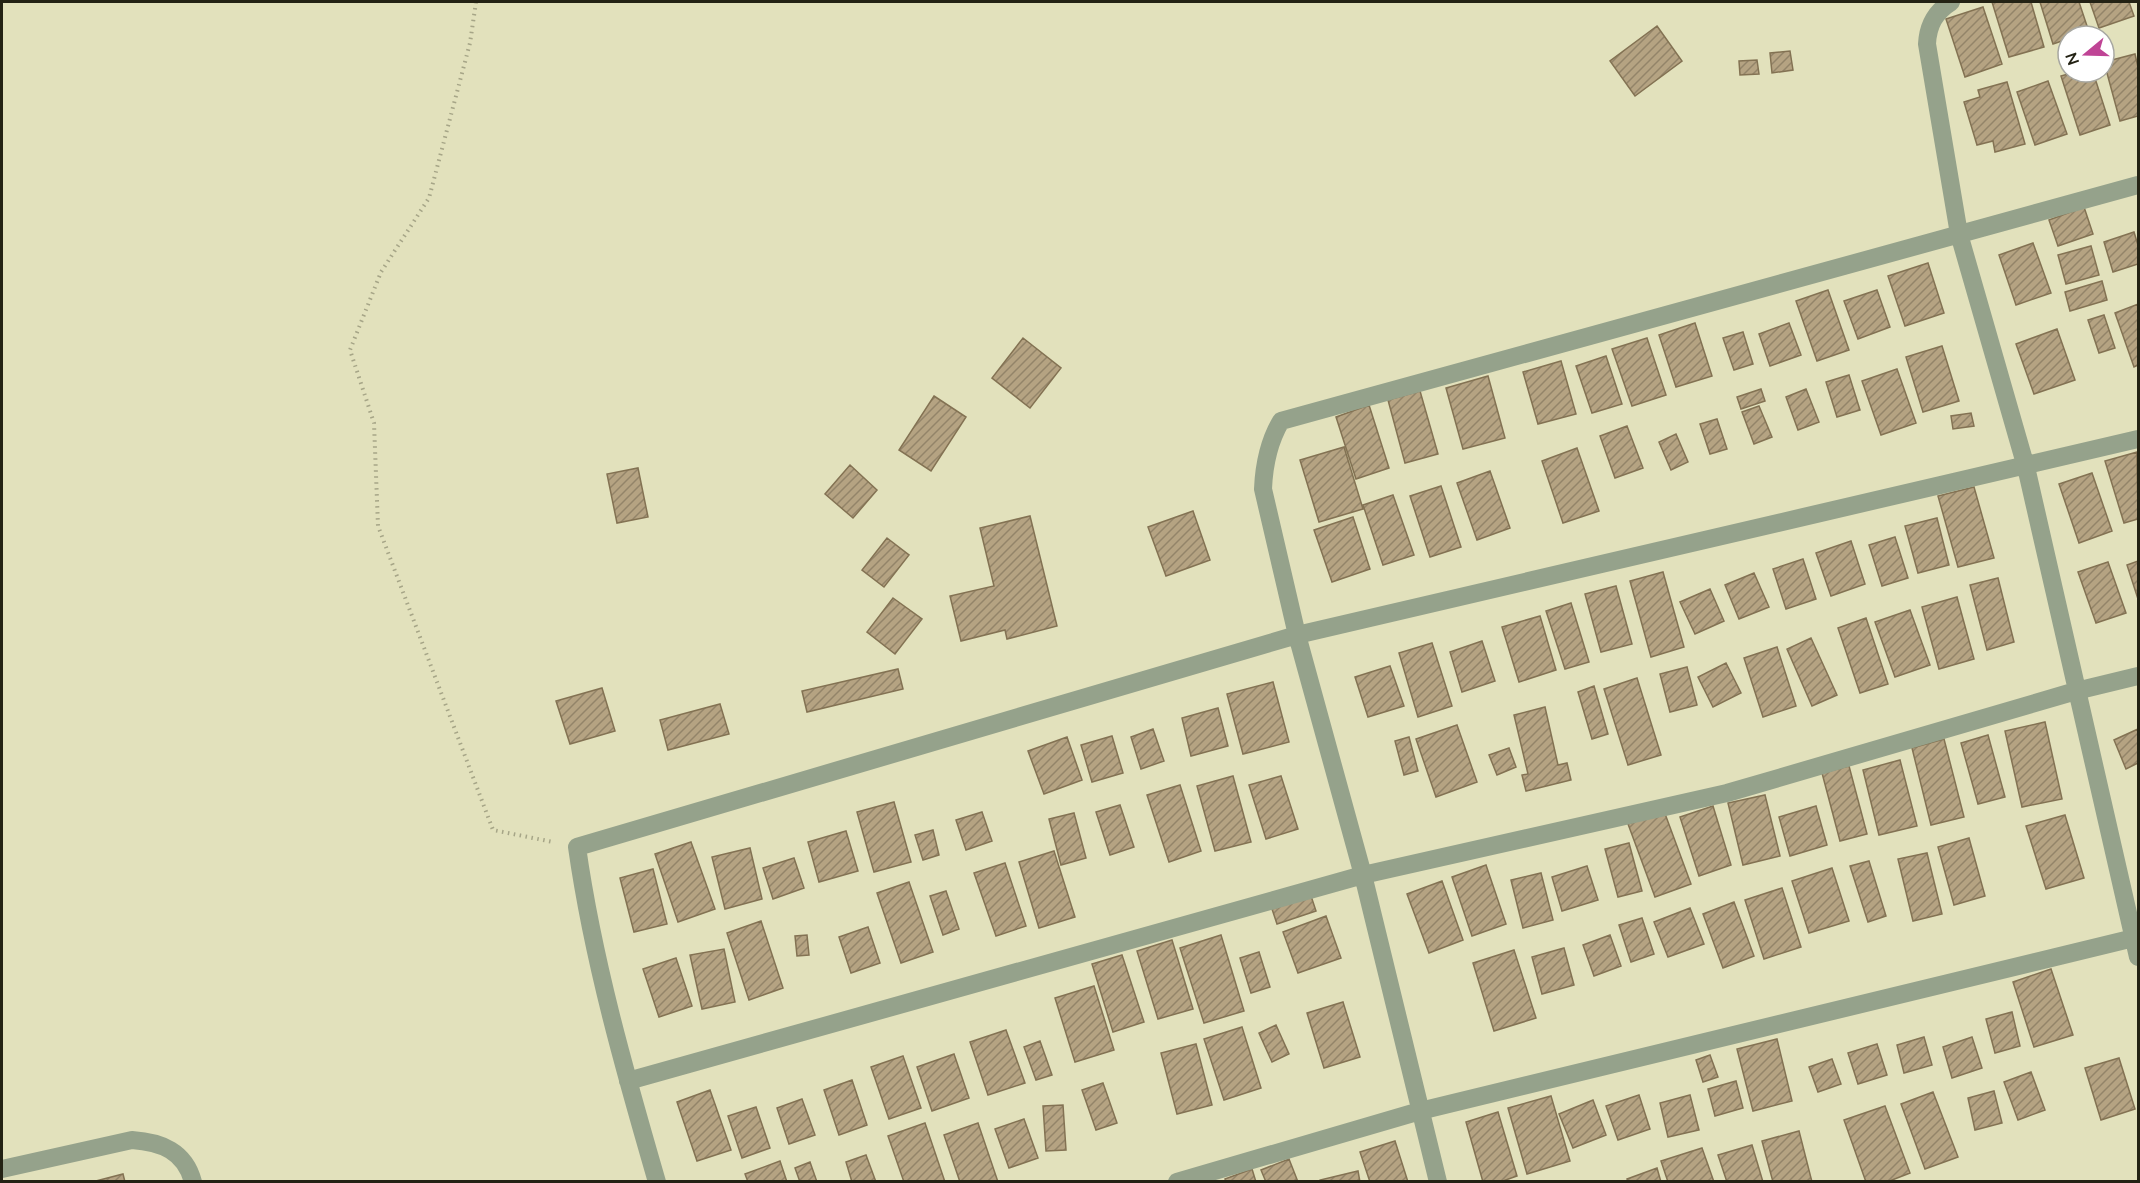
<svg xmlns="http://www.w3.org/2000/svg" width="2140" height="1183" font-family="Mulish,sans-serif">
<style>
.building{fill:url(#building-hatch);stroke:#837253;stroke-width:1.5}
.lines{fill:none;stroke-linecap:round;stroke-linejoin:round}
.path{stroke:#a6a587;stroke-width:4;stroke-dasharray:1.5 4.5;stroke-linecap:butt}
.street{stroke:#95a28b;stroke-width:18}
</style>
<defs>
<pattern id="building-hatch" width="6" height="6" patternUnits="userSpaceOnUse" patternTransform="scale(1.5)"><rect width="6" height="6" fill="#b5a382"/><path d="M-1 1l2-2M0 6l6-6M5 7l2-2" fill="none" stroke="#938469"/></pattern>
</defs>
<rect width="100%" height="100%" fill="#e2e1bc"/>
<path class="building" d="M1992 2H2031L2044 47 2009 57Z
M2040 2H2079L2089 32 2068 36V39L2053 44Z
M2090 2H2129L2134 16 2099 28Z
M1983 7 2002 64 1965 77 1946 19Z
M1657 26 1682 61 1635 96 1610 61Z
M1790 51 1793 70 1772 73 1770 53Z
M2135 54 2138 67V116L2120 121 2104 62Z
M1757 60 1759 74 1740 75 1739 61Z
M2075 72H2093L2110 125 2080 135 2061 76Z
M2048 81 2067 134 2035 145 2017 92Z
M2007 82 2025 144 1995 152 1993 141 1977 145 1964 102 1980 97 1978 90Z
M2084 207 2093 234 2058 246 2049 220Z
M2134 232 2138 245V264L2113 272 2104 242Z
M2033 243 2051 293 2016 305 1999 255Z
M2091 246 2099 275 2066 284 2058 255Z
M1928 263 1944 313 1905 326 1888 276Z
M2102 281 2107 300 2070 311 2065 292Z
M1828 290 1849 350 1817 361 1796 301Z
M1877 290 1890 327 1858 339 1844 301Z
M2138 304V365L2134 367 2115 313Z
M2104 315 2115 348 2099 353 2088 320Z
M1695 323 1712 376 1676 387 1659 335Z
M1789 323 1801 355 1770 366 1759 334Z
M2057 329 2075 380 2034 394 2016 344Z
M1743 332 1753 364 1734 370 1723 338Z
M1023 338 1061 368 1030 408 992 378Z
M1647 338 1666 395 1632 406 1612 349Z
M1942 346 1959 401 1923 412 1906 357Z
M1606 356 1622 404 1592 413 1576 366Z
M1561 361 1576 414 1538 424 1523 372Z
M1897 369 1916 423 1881 435 1862 381Z
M1849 375 1860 410 1837 417 1826 382Z
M1488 376 1505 438 1463 449 1446 388Z
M1761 389 1765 401 1741 409 1737 397Z
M1806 389 1819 422 1798 430 1786 397Z
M1420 391 1438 454 1405 463 1388 400Z
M934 396 966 417 931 471 899 450Z
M1369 405 1389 468 1356 479 1336 417Z
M1759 406 1772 437 1754 444 1742 412Z
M1971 413 1974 426 1953 429 1951 416Z
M1717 419 1727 449 1710 454 1700 424Z
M1627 426 1643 468 1615 478 1600 436Z
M1676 434 1688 462 1671 470 1659 442Z
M1344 447 1363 509 1319 522 1300 460Z
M1577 448 1599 511 1563 523 1542 461Z
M2137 452 2138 519 2124 523 2105 461Z
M850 465 877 490 853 518 825 494Z
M638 468 648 517 617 523 607 474Z
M1490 471 1510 528 1477 540 1457 483Z
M2092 473 2112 531 2079 543 2059 484Z
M1441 486 1461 547 1430 557 1410 496Z
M1974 487 1994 558 1958 567 1938 496Z
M1393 495 1414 555 1383 565 1363 505Z
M1193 511 1210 560 1166 576 1148 527Z
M1030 516 1057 626 1007 639 1005 630 961 641 950 596 994 586 980 528Z
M1353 517 1370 569 1332 582 1314 530Z
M1937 518 1949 565 1918 573 1905 526Z
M1895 537 1908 578 1882 586 1869 545Z
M887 538 909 555 884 587 862 570Z
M1851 541 1865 584 1831 596 1816 553Z
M1803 559 1816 599 1786 609 1773 569Z
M2138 561V599L2127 565Z
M2108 562 2126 613 2096 623 2078 572Z
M1663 572 1684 647 1651 657 1630 581Z
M1754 573 1769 607 1739 619 1725 585Z
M1998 578 2014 642 1987 650 1970 585Z
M1616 586 1632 644 1601 652 1585 594Z
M1710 589 1724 621 1695 634 1680 602Z
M1957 597 1974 659 1939 669 1922 607Z
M893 598 922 619 895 654 867 632Z
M1571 603 1589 662 1565 669 1546 611Z
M1910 610 1930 665 1895 677 1875 622Z
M1540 616 1556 670 1519 682 1502 627Z
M1866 618 1888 684 1860 693 1838 628Z
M1811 638 1837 695 1812 706 1787 649Z
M1482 641 1495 681 1462 692 1450 652Z
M1432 643 1452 706 1418 717 1399 653Z
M1777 647 1796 706 1763 717 1744 658Z
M1726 663 1741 693 1713 707 1698 677Z
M1390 666 1404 706 1368 717 1355 677Z
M1687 667 1697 705 1670 712 1660 674Z
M898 669 903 689 807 712 802 691Z
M1637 678 1661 755 1628 765 1604 689Z
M1273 682 1289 742 1243 754 1227 694Z
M1594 686 1608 734 1592 739 1578 692Z
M602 688 615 731 570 744 556 701Z
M720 704 729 734 668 750 660 720Z
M1545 707 1558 765 1567 763 1571 780 1526 791 1522 775 1528 774 1514 715Z
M1218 708 1228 746 1191 756 1182 718Z
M2045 722 2062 799 2022 807 2005 731Z
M1457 725 1477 782 1436 797 1416 739Z
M1153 729 1164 761 1141 769 1131 737Z
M2138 729V763L2126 769 2114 740Z
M1988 735 2005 797 1978 804 1961 743Z
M1112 736 1123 773 1092 782 1081 745Z
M1067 737 1082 780 1044 794 1028 751Z
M1409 737 1418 771 1404 775 1395 741Z
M1944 739 1964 817 1931 825 1912 748Z
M1509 748 1516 767 1497 775 1489 755Z
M1900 760 1917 826 1879 835 1863 770Z
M1849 766 1867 834 1840 841 1822 773Z
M1233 776 1251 842 1215 851 1197 786Z
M1281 776 1298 829 1266 839 1249 785Z
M1180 785 1201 851 1169 862 1147 795Z
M1765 795 1780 856 1743 865 1728 803Z
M894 802 911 862 874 872 857 812Z
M1120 805 1134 847 1110 855 1096 812Z
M1713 806 1731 865 1699 876 1680 817Z
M1816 806 1827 845 1790 856 1779 817Z
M1664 811 1691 884 1655 897 1628 824Z
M982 812 992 841 966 850 956 820Z
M1074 813 1086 858 1061 865 1049 819Z
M2065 815 2084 878 2046 889 2026 826Z
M933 830 939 855 923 860 915 835Z
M846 831 858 871 819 882 808 842Z
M1969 838 1985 896 1954 905 1938 847Z
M691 842 715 909 678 922 655 854Z
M1629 843 1642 891 1618 897 1605 849Z
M750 848 762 899 725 909 712 857Z
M1054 851 1075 917 1039 928 1019 862Z
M1927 853 1942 914 1913 921 1898 859Z
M794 858 804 888 773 899 763 868Z
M1869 861 1886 916 1868 922 1850 866Z
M1005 863 1026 926 996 936 974 873Z
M1486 865 1506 924 1472 936 1452 877Z
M1587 866 1598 900 1562 911 1552 877Z
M1832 868 1849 921 1809 933 1792 881Z
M653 869 667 924 634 932 620 878Z
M1541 873 1553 920 1523 928 1511 880Z
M1442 881 1463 940 1429 953 1407 894Z
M909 882 933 952 901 963 877 893Z
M1782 888 1801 947 1764 959 1745 900Z
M946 891 959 929 943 935 930 896Z
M1311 896 1316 911 1277 924 1272 909Z
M1734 902 1754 956 1723 968 1703 914Z
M1690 908 1704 944 1668 957 1654 922Z
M1326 916 1341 958 1298 973 1283 932Z
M1642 918 1654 954 1631 962 1619 925Z
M761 921 783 988 749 1000 727 933Z
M868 927 880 963 851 973 839 937Z
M807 935 809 955 797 956 795 936Z
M1221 935 1244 1011 1204 1023 1180 948Z
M1610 935 1621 966 1594 976 1583 945Z
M1172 940 1193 1009 1158 1019 1137 951Z
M1564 948 1574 985 1542 994 1532 957Z
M724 949 735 1002 702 1009 690 955Z
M1514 950 1536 1018 1494 1031 1473 963Z
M1259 952 1270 987 1251 993 1240 958Z
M1122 955 1144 1022 1113 1032 1092 964Z
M676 958 692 1006 659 1017 643 969Z
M2051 969 2073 1035 2034 1047 2013 982Z
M1094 986 1114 1050 1075 1062 1055 998Z
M1343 1002 1360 1057 1324 1068 1307 1013Z
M2012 1012 2020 1046 1995 1053 1986 1019Z
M1276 1025 1289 1054 1272 1062 1259 1033Z
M1242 1027 1261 1088 1224 1100 1204 1039Z
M1006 1030 1025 1083 988 1095 970 1042Z
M1924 1037 1932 1065 1904 1073 1897 1045Z
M1972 1037 1982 1068 1952 1078 1943 1047Z
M1777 1039 1792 1101 1753 1111 1737 1049Z
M1040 1041 1052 1075 1036 1080 1024 1047Z
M1196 1044 1212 1105 1177 1114 1161 1053Z
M1877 1044 1887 1075 1858 1084 1848 1053Z
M954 1054 969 1098 932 1111 917 1067Z
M1710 1055 1718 1077 1703 1082 1696 1060Z
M903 1056 921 1108 889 1119 871 1067Z
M2119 1058 2135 1109 2101 1120 2085 1068Z
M1832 1059 1841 1084 1818 1092 1809 1067Z
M2031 1072 2045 1110 2018 1120 2004 1082Z
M852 1080 867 1125 839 1135 824 1090Z
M1736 1081 1743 1108 1715 1116 1708 1089Z
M1103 1083 1117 1123 1096 1130 1082 1090Z
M710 1090 731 1150 697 1161 677 1102Z
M1994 1091 2002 1123 1975 1130 1968 1098Z
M1933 1092 1958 1157 1925 1169 1901 1104Z
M1639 1095 1650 1129 1618 1140 1606 1106Z
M1690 1095 1699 1130 1668 1137 1660 1103Z
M1551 1096 1570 1161 1527 1174 1508 1108Z
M802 1099 815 1135 789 1144 777 1108Z
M1593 1100 1606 1135 1573 1148 1559 1114Z
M1063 1105 1066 1150 1046 1151 1043 1106Z
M1885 1106 1910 1173 1887 1182H1866L1844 1120Z
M756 1107 770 1148 742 1158 728 1116Z
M1498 1112 1517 1176 1500 1182H1483L1466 1122Z
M1024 1119 1038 1158 1009 1168 995 1129Z
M925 1123 945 1182H904L888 1136Z
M978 1123 998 1182H960L944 1135Z
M1799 1131 1812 1182H1773L1762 1141Z
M1395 1141 1408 1182H1370L1360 1152Z
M1752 1145 1763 1182H1727L1718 1155Z
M1702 1148 1714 1182H1668L1661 1161Z
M866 1155 876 1182H852L846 1162Z
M1289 1159 1298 1182H1266L1261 1170Z
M780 1161 787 1182H748L745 1174Z
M810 1162 817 1182H800L795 1168Z
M1657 1168 1661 1182H1628L1627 1179Z
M1252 1169 1256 1182H1226L1225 1179Z
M1358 1171 1360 1182H1320V1180Z
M123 1174 125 1182H92Z"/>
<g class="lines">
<path class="path" d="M476 2 470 43 429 198 381 272 350 350 374 423 378 526 493 830 553 842"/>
<path class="street" d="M1951 2C1935 12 1928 25 1927 44L1959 234 2026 467 2138 957
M628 1081 1363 875 1727 793 2076 691 2138 676
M2 1169 132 1140C161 1142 185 1151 193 1182
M657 1182C625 1072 593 960 577 847L1297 635 2138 439
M1177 1182 1420 1111 2138 937
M1438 1182 1363 875 1297 635 1263 489C1264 465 1268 443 1281 421L2138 185"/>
</g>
<rect width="2140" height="1183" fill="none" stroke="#232214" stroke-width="6"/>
<g transform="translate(2086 54) rotate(251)"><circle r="28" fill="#ffffff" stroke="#a7a7a1" stroke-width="1.5"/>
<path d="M0-4.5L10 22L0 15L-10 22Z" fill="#bf4495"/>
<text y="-9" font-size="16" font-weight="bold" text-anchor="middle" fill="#232214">N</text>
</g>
</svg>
